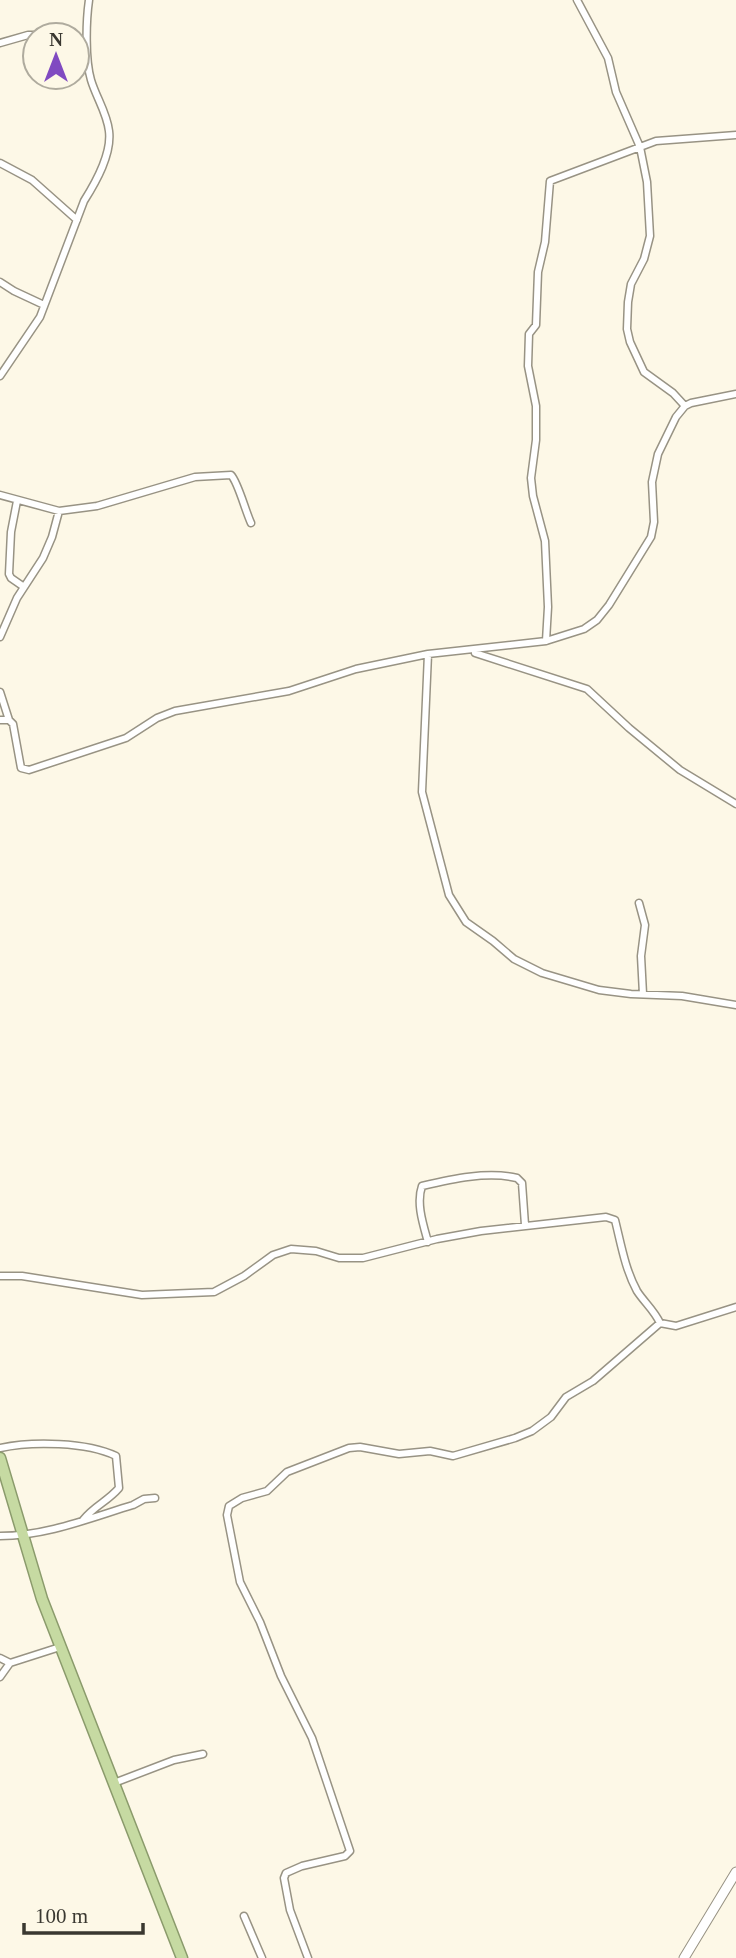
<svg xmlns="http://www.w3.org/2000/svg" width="736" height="1958" font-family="'Times New Roman',serif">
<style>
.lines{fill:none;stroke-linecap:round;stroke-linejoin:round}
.minor-casing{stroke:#989384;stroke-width:9}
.secondary-casing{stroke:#989384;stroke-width:11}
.trunk-casing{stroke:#8b9b6c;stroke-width:13}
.minor{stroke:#fff;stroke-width:6}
.secondary{stroke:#fff;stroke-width:9}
.trunk{stroke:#c6daa2;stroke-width:10}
</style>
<rect width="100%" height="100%" fill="#fdf8e7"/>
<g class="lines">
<g class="minor-casing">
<path id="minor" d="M577 0 608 58 616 92 640 147 647 182 650 236 644 259 631 284 628 302 627 329 630 342 644 372 673 393 685 406
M0 43 28 35H76
M0 163 32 180 77 220
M0 282 14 291 44 305
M0 376 40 317 84 201C96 182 112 154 109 131 107 113 96 97 91 80 85 60 86 21 89 0
M0 495 59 511 97 506 195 477 231 475C238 482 245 510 251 523
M17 501 11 532 9 574 11 578 24 587
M0 637 17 598 43 558 52 537 59 511
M546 641 548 607 545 541 533 496 531 478 536 440V406L528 366 529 334 536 325 538 272 545 242 550 181 656 141 736 135
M475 653 587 689 629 728 680 770 736 804
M428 654 422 792 449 895 466 922 493 941 514 959 542 973 599 990 631 994 682 996 736 1005
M0 692 9 720
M0 720H9L13 724 21 768 29 770 126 738 157 718 175 711 289 691 356 669 428 654 546 641 584 629 597 620 609 605 651 537 654 522 652 482 658 454 676 417 685 406 691 403 736 394
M639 903 645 925 641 956 643 994
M428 1242C423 1224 416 1203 422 1186 452 1179 487 1171 517 1178L522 1183 525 1225
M0 1276H22L142 1295 214 1292 244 1276 273 1255 291 1249 316 1251 339 1258H363L437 1239 481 1231 606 1217 615 1220C621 1244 625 1269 637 1291 644 1302 654 1310 660 1323L676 1326 736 1307
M0 1448C32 1441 87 1442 116 1456L119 1488C107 1502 95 1505 83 1520
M0 1536C46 1536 90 1518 133 1505L144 1499 155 1498
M0 1658 10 1663
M0 1677 10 1663 60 1647
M114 1783 174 1760 203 1754
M244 1916 262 1958
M308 1958 290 1910 284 1878 286 1873 302 1866 345 1856 350 1851 312 1738 281 1676 260 1622 240 1582 227 1515 229 1506 242 1498 267 1491 287 1472 349 1448 360 1447 399 1454 430 1451 453 1456 515 1438 532 1431 551 1417 566 1397 593 1381 660 1323"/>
</g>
<g class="secondary-casing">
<path id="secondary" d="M684 1958 736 1872"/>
</g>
<g class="trunk-casing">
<path id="trunk" d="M0 1458 42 1599 182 1958"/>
</g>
<use href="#minor" class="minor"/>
<use href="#secondary" class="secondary"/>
<use href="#trunk" class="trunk"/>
</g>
<g transform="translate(56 56)"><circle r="33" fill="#fdf8e7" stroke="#afab9e" stroke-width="2"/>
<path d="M0-5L12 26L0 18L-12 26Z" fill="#804ac1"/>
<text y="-10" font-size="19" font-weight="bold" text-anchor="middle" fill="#3a3831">N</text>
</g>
<path d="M24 1923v10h119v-10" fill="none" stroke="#3a3831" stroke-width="3.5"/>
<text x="35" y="1923" font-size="21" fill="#3a3831" stroke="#fdf8e7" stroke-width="5" paint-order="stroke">100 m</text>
</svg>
